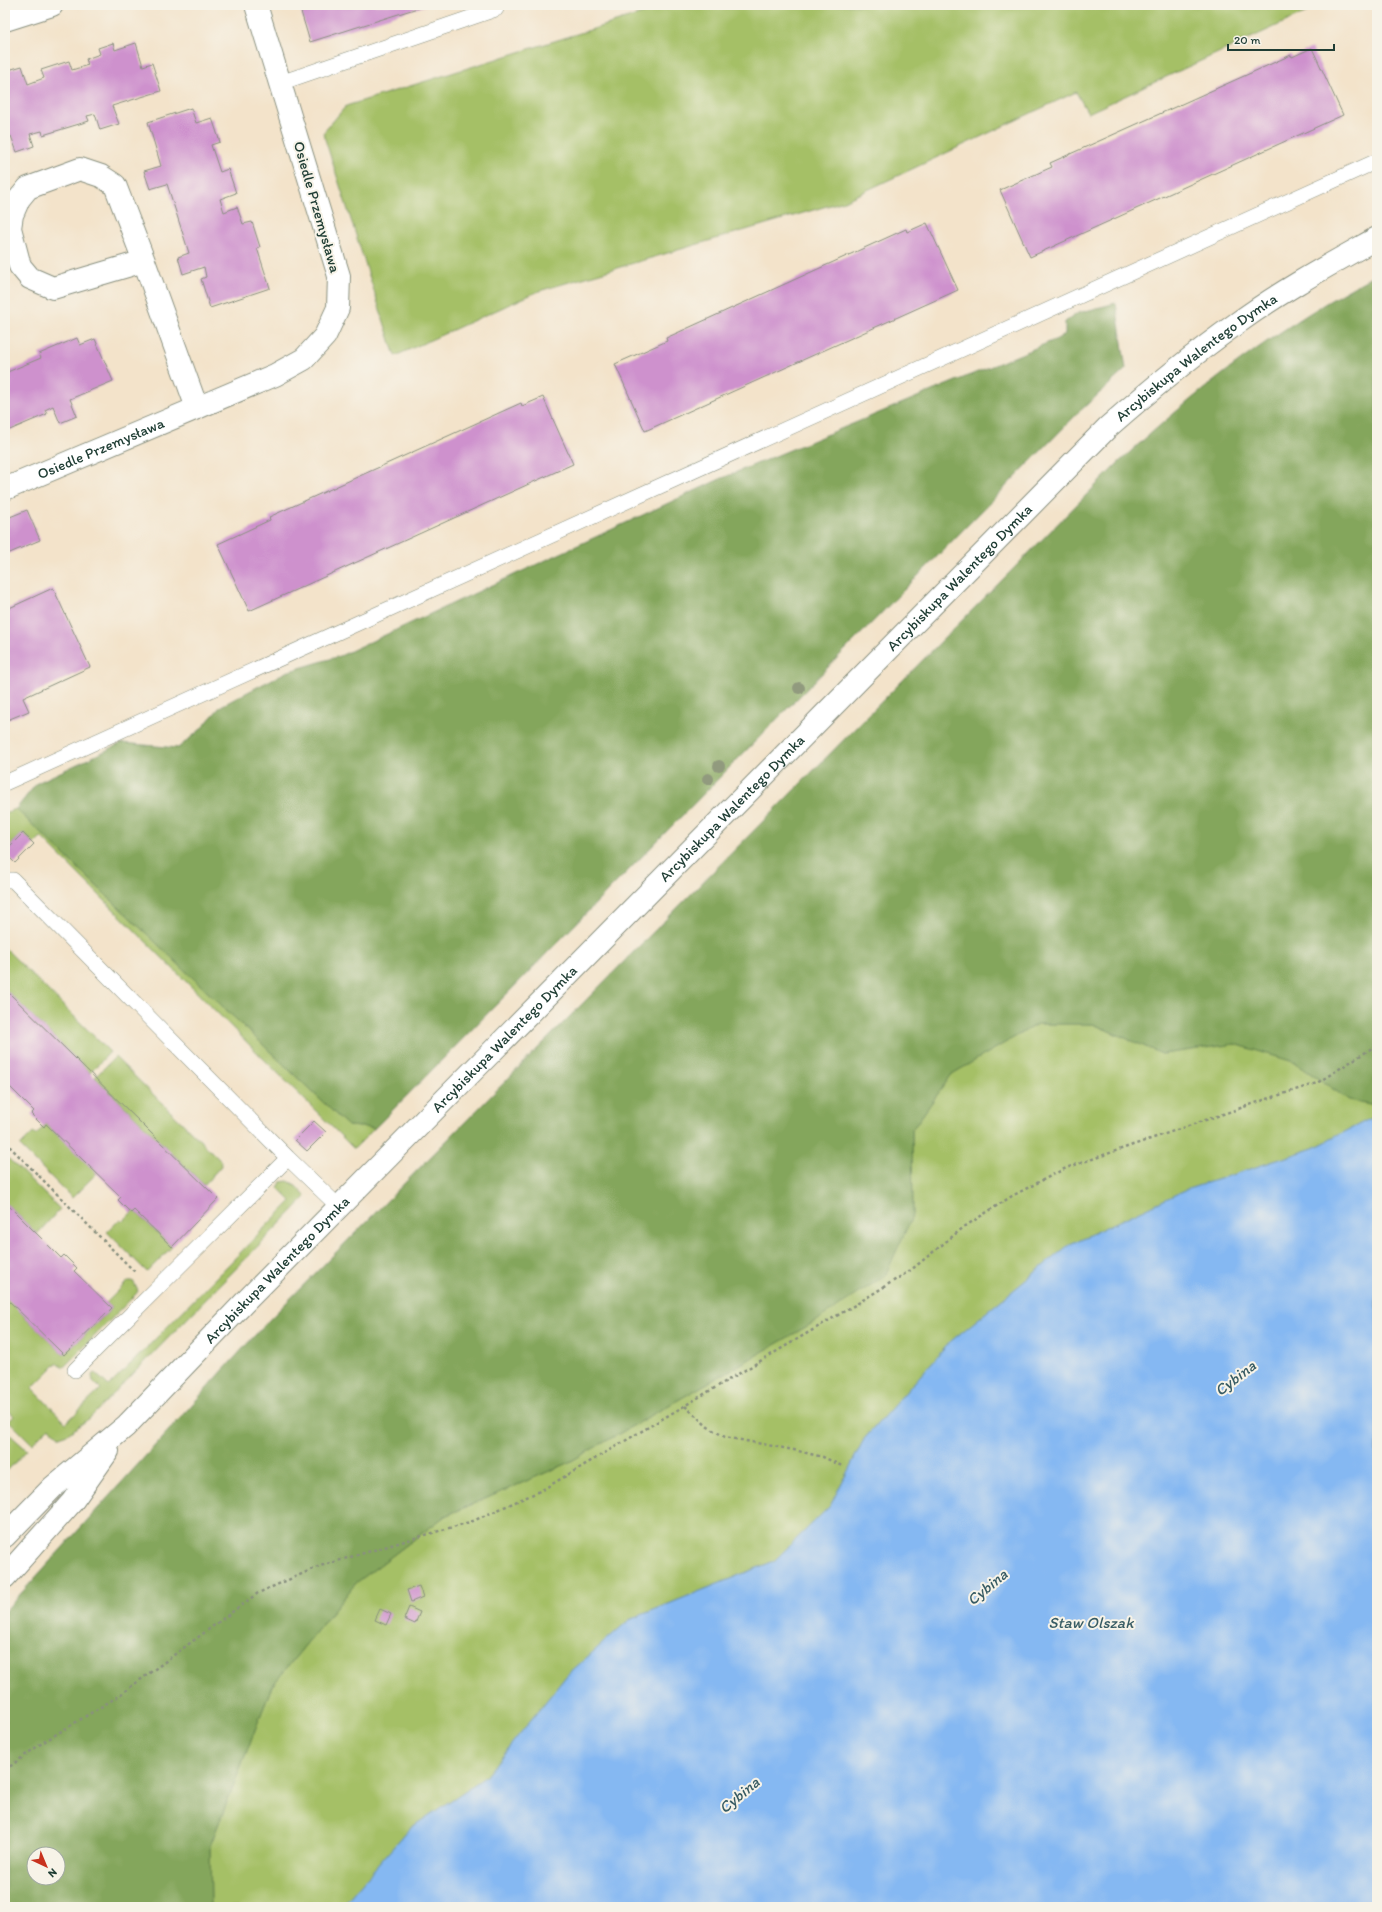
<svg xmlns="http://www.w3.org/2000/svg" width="1382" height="1912" font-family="Itim,sans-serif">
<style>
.green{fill:#a5c066;stroke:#627e4d}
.forest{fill:#84a65b;stroke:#527248;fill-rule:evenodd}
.water{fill:#85b8f2;stroke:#527a93}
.building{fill:#ce91cd}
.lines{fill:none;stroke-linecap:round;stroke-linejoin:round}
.service-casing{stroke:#89907f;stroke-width:16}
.minor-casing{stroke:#89907f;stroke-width:24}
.tertiary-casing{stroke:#89907f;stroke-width:24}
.path{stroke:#89907f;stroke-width:2.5;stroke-dasharray:3 3;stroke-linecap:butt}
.service{stroke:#fff;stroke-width:15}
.minor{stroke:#fff;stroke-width:22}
.tertiary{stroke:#fff;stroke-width:22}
.tree{fill:#919a7e}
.labels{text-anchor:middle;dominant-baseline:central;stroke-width:4;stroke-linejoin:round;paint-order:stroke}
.street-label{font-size:15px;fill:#1f3d34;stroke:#f7f3e8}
.water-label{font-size:16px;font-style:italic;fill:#385c64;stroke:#f7f3e8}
</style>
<rect width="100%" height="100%" fill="#f7f3e8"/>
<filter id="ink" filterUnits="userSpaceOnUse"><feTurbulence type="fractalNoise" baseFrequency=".025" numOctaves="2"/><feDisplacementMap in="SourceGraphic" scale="8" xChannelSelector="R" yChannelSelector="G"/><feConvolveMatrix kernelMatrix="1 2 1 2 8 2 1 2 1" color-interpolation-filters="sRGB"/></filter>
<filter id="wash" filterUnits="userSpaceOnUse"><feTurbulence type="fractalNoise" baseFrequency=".012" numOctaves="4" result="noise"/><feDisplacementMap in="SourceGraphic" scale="16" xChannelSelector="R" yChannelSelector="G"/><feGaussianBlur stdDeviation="0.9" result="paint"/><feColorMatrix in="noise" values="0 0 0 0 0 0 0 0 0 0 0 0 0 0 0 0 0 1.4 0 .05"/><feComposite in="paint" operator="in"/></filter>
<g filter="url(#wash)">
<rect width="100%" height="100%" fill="#f3e3ca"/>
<path class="green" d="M670 5H1322L1088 113 1076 92 844 201 539 291 395 356 323 133 346 106Z
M16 809 348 1126 375 1128 354 1149 41 837 34 844 23 833 5 851V813Z
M5 948 110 1052 90 1073 5 989Z
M1037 1024H1093L1162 1054 1235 1044 1294 1062 1349 1100 1377 1105V1907H211L210 1846 272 1686 356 1583 445 1516 566 1464 811 1324 913 1215 912 1130 952 1074Z
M115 1057 221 1161V1166L204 1185 95 1077Z
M46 1124 97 1173 72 1198 20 1146 33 1133 36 1135Z
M8 1158 60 1209 37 1234 5 1202V1161Z
M288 1181 294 1184 306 1197 90 1418 69 1433 60 1437 49 1427 32 1444 9 1421 14 1416 5 1407V1297L64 1355 112 1308 106 1303 128 1281H133L138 1291 135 1295 64 1367 57 1363 32 1388 66 1423 101 1389 93 1381 92 1375 94 1373 96 1374 109 1386 291 1201 278 1188 281 1182Z
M134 1210 172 1247 147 1272 107 1232 120 1219 123 1221Z
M7 1432 27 1450 5 1473V1434Z"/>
<path class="forest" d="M1377 274V1105L1349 1100 1294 1062 1235 1044 1162 1054 1093 1024H1037L952 1074 912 1130 913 1215 885 1276 811 1324 566 1464 445 1516 356 1583 272 1686 210 1846 211 1907H5V1611L266 1323 1116 465C1195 391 1281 325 1377 274ZM34 1854H58V1878H34Z
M1116 303 1126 369 1080 411 375 1128 348 1126 16 809 37 783 122 743 178 748 200 730 221 706 286 672 340 656 720 479 1057 339 1065 334V322L1078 313Z"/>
<path class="water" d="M1377 1115V1907H341L409 1829 485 1777 567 1675 629 1620 774 1561 830 1506 864 1439 951 1341 1070 1244 1185 1190 1314 1148Z"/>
<g id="blocks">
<path class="building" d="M299 5H427L310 42Z
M113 43 115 50 136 43 143 66 152 63 161 91 112 106 119 124 100 130 95 114 87 116 89 121 43 135 42 131 30 134 34 146 17 152 11 136 5 138V71L22 66 28 84 44 78 41 70 69 61 72 70 88 65 86 59 100 54 98 48Z
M1312 48 1343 115 1030 257 1000 190 1052 167 1050 163 1291 55 1292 57Z
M191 108 196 123 212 118 220 142 211 145 220 172 228 169 236 193 220 199 224 212 237 207 243 224 252 222 260 247 257 248 270 288 210 308 201 279 206 277 204 267 183 274 178 257 189 253 167 184 150 189 144 171 161 166 148 122Z
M927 223 958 290 645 431 615 364 667 341 666 338 906 229 907 232Z
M77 338 80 345 95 339 113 381 70 399 77 416 60 423 53 406 45 410 47 414 5 432V373L41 358 39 354Z
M543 397 573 464 249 611 218 544 270 520 269 517 521 403 522 406Z
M27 510 40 540 5 555V519Z
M53 588 90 667 23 698 29 711 5 721V610Z
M23 833 34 844 15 863 5 853V851Z
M5 989 218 1199 172 1247 134 1210 131 1213 118 1200 121 1197 46 1124 44 1127 31 1114 34 1111 5 1082Z
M314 1121 326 1132 307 1151 295 1140Z
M5 1202 61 1258 64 1255 77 1268 74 1271 112 1308 64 1355 5 1297Z
M419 1586 423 1597 411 1602 407 1590Z
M409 1607 420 1612 415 1624 404 1619Z
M380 1609 391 1614 386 1625 375 1620Z"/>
</g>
</g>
<g filter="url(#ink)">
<use href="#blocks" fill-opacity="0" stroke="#89907f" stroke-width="1"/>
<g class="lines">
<g class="service-casing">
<path id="service" d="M280 83 496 9
M5 783 1377 161
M5 880H13L288 1158 339 1207
M75 1370 288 1158"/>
</g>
<g class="minor-casing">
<g id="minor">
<path d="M5 20 52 5"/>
<path d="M144 261 53 288 30 278 20 266 10 228 12 215 19 199 28 188 80 169 101 176 115 185 144 261 197 408"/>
<path id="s1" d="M5 489 275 375 304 359 325 336 338 308 339 276 256 5"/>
</g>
</g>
<g class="tertiary-casing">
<g id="tertiary">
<path id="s2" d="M5 1536 53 1487 126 1426 244 1303 1108 427C1149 391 1191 356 1236 324 1281 291 1329 265 1377 238"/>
<path d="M5 1577 72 1502 108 1451"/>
</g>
</g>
<path class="path" d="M5 1142 135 1272
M685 1406 708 1427 725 1437 794 1450 823 1457 842 1466
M5 1770 42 1743 117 1697 258 1593 320 1566 473 1521 542 1490 855 1305 911 1270 964 1227 1012 1196 1066 1168 1264 1100 1317 1083 1377 1045"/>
<use href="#service" class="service"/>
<use href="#minor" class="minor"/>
<use href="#tertiary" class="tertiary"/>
</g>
<g class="tree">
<circle cx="799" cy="688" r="6"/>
<circle cx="719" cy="766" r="6"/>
<circle cx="708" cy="779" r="6"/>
</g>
</g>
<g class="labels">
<g class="street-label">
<text transform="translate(317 207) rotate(74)">Osiedle Przemysława</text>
<text stroke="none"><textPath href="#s2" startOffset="1677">Arcybiskupa Walentego Dymka</textPath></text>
<text stroke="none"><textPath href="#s1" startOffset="104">Osiedle Przemysława</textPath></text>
<text stroke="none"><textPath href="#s2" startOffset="1353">Arcybiskupa Walentego Dymka</textPath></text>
<text stroke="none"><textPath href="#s2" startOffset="1029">Arcybiskupa Walentego Dymka</textPath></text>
<text stroke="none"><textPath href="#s2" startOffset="705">Arcybiskupa Walentego Dymka</textPath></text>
<text stroke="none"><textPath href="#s2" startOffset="381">Arcybiskupa Walentego Dymka</textPath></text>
</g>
<g class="water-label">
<text transform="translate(1235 1378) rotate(-38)">Cybina</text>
<text transform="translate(987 1587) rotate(-40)">Cybina</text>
<text x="1091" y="1622">Staw Olszak</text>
<text transform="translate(739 1795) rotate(-40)">Cybina</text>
</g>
</g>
<rect width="1382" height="1912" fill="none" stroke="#f7f3e8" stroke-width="20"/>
<g transform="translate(46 1866) rotate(136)"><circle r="19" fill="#f7f3e8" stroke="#a1aaa0"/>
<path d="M0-3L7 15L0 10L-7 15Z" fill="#c8321e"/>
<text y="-6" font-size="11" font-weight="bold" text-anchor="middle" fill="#1f3d34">N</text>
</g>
<path d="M1228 44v6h106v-6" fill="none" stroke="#1f3d34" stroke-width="2"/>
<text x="1234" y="44" font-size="12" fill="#1f3d34" stroke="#f7f3e8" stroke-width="3" paint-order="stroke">20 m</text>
</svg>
